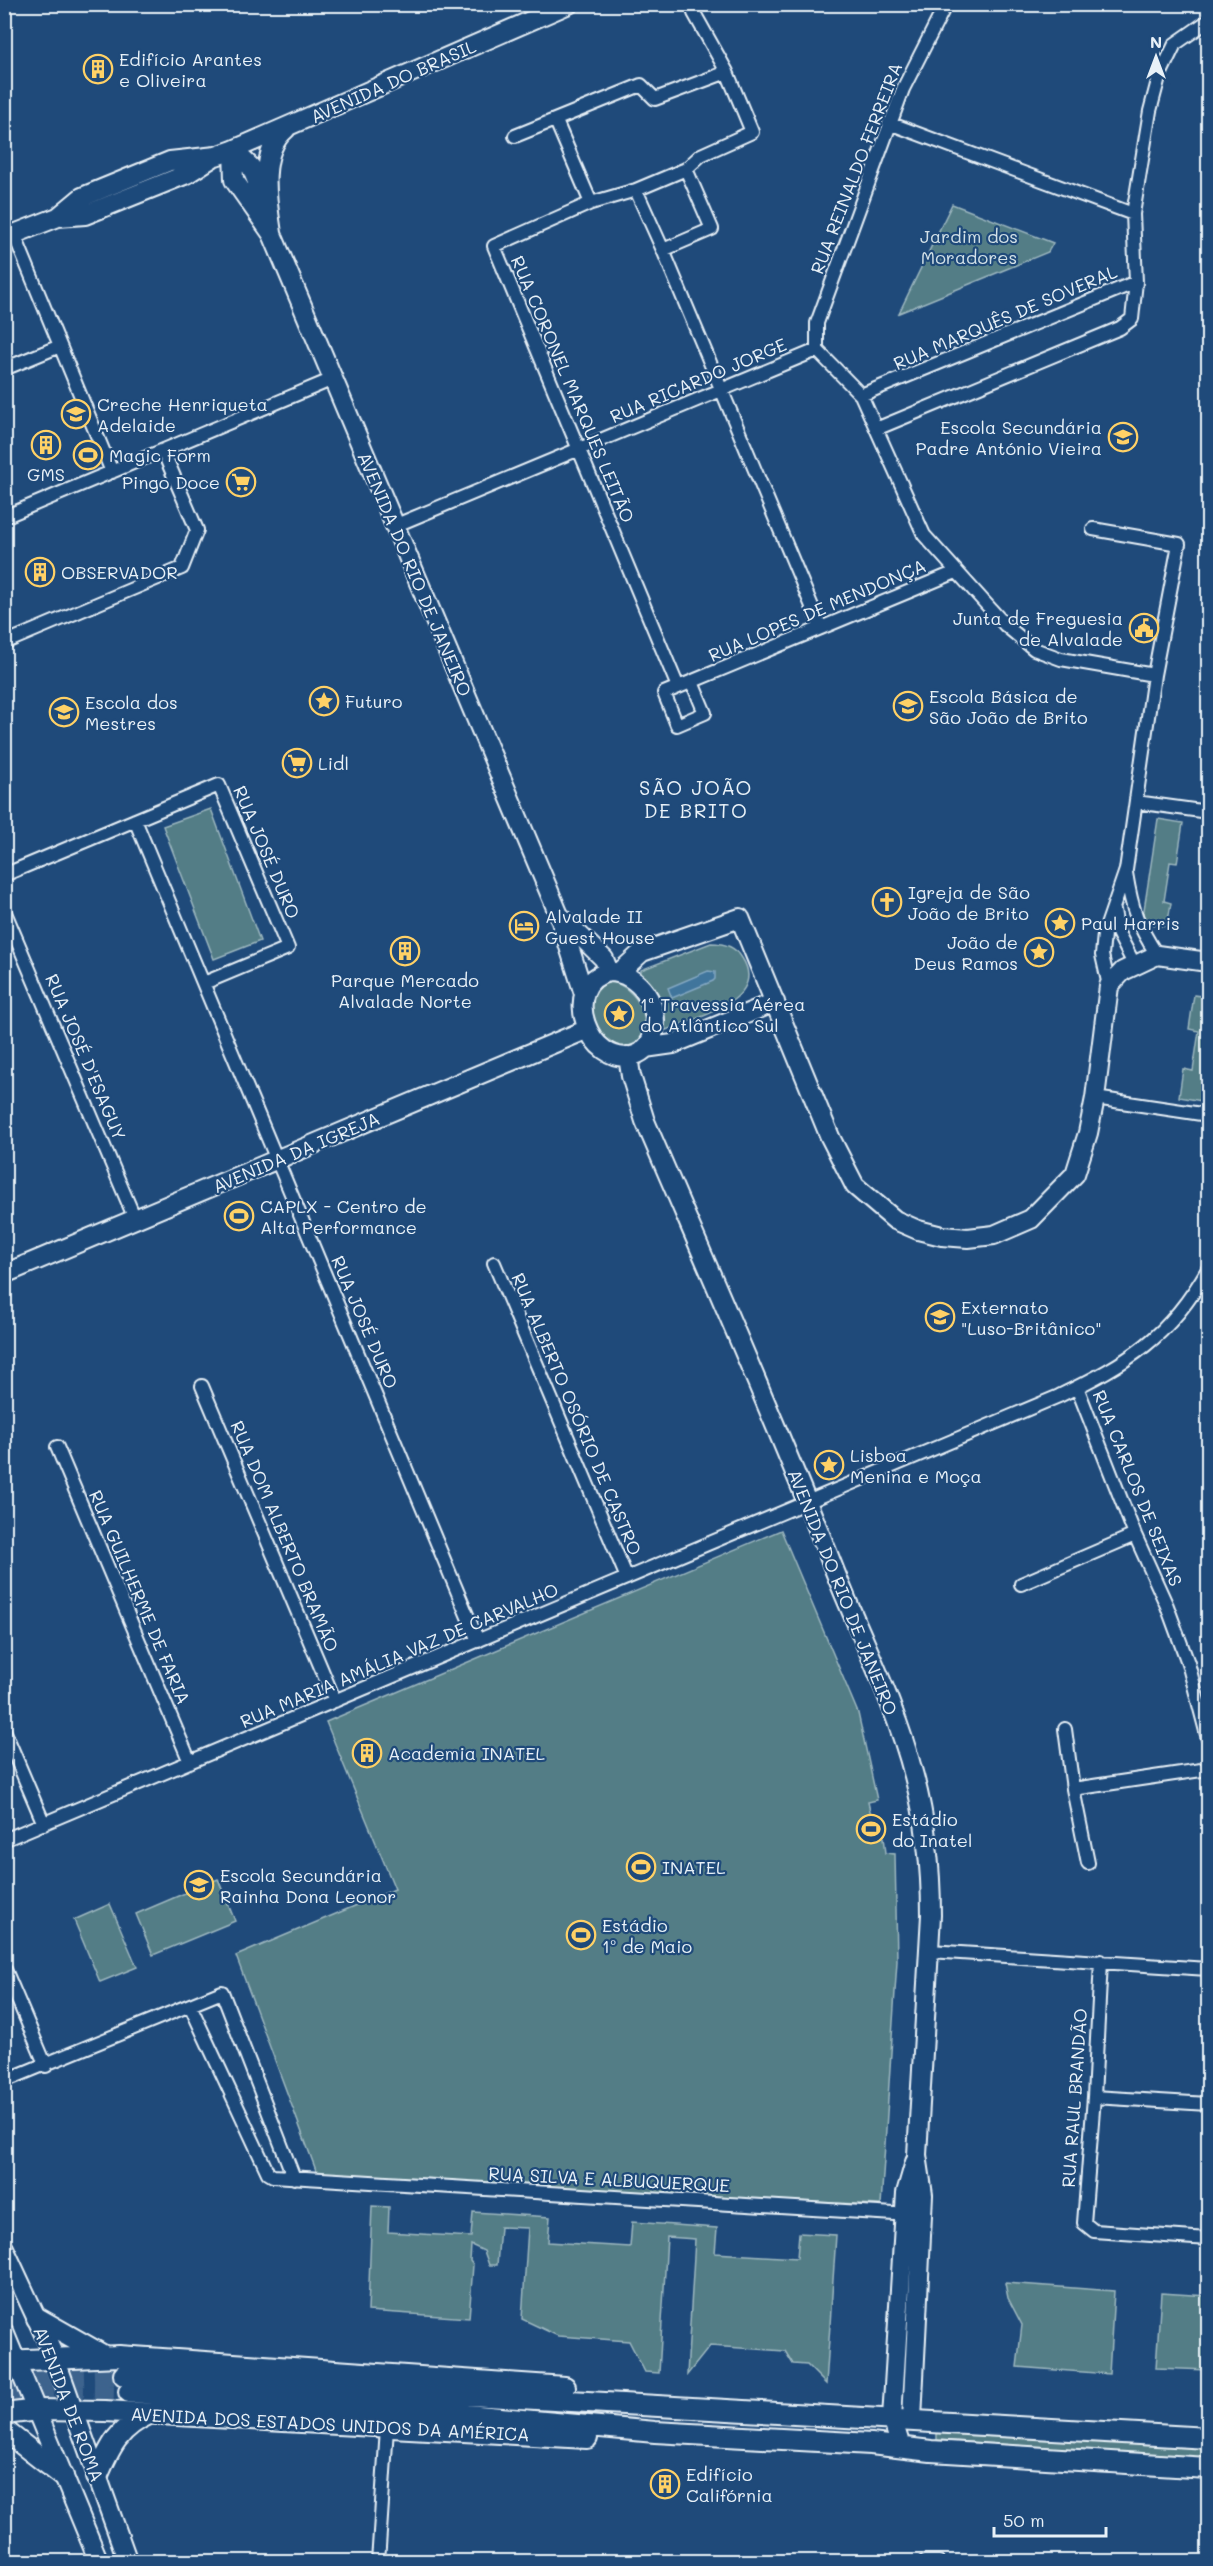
<svg xmlns="http://www.w3.org/2000/svg" width="1213" height="2566" font-family="Mali,sans-serif">
<style>
.green{fill:#527d86;stroke:#9db7bf;stroke-width:1.5}
.water{fill:#3f759c;stroke:#83a7c1;stroke-width:1.5}
.lines{fill:none;stroke-linecap:round;stroke-linejoin:round}
.primary-tunnel{stroke:#3d638d;stroke-width:20;stroke-dasharray:20 10;stroke-linecap:butt}
.street-casing{stroke:#e8f1f8;stroke-width:16}
.secondary-casing{stroke:#e8f1f8;stroke-width:22}
.primary-casing{stroke:#e8f1f8;stroke-width:24}
.street{stroke:#1f4a7a;stroke-width:12}
.secondary{stroke:#1f4a7a;stroke-width:18}
.primary{stroke:#1f4a7a;stroke-width:20}
.labels{text-anchor:middle;dominant-baseline:central;stroke-width:4.5;stroke-linejoin:round;paint-order:stroke}
.poi-label{font-size:18px;fill:#e8f1f8;stroke:#1f4a7a;text-anchor:start}
.street-label{font-size:18px;fill:#e8f1f8;stroke:#1f4a7a}
.park-label{font-size:18px;fill:#d2e0e7;stroke:#1f4a7a}
.neighbourhood-label{font-size:20px;letter-spacing:1.5px;fill:#e8f1f8;stroke:#1f4a7a}
</style>
<rect width="100%" height="100%" fill="#1f4a7a"/>
<filter id="ink" filterUnits="userSpaceOnUse"><feTurbulence type="fractalNoise" baseFrequency=".0167" numOctaves="2"/><feDisplacementMap in="SourceGraphic" scale="12" xChannelSelector="R" yChannelSelector="G"/><feConvolveMatrix kernelMatrix="1 2 1 2 8 2 1 2 1" color-interpolation-filters="sRGB"/></filter>
<g filter="url(#ink)">
<path class="green" d="M952 204 1053 243 1048 252 899 313Z
M211 809 260 941 214 959 163 826Z
M1158 819 1183 823 1177 863 1170 862 1164 901 1171 903 1167 927 1142 923Z
M711 943C724 943 735 946 742 958 770 1001 692 1019 666 1030L661 1025 641 978V970Z
M610 982C636 984 661 1030 634 1044 603 1060 571 992 610 982Z
M1194 995 1208 997V1102L1179 1097 1183 1069 1193 1071 1199 1031 1189 1029Z
M781 1530 858 1713 877 1800 868 1802 876 1838 884 1837 886 1853 895 1854 897 1961 881 2205 495 2188 317 2173 236 1956 395 1889 326 1722Z
M218 1879 235 1921 153 1955 136 1914Z
M110 1904 137 1967 100 1982 74 1920Z
M372 2206 389 2207 388 2232 471 2237 473 2212 550 2217 548 2242 630 2247 632 2222 717 2228 715 2253 797 2258 799 2233 836 2235 826 2384 807 2365 793 2364 785 2351 710 2346 687 2375 695 2239 667 2237 659 2373 645 2372 629 2341 558 2336 522 2319 528 2228 500 2227 497 2265H489L484 2251 471 2245 470 2261 473 2265 469 2318 368 2311Z
M1005 2283 1114 2291 1109 2374 1017 2367 1022 2325 1008 2298Z
M1161 2293 1208 2296V2370L1156 2368Z
M937 2431 1208 2448V2458L937 2440Z"/>
<path class="water" d="M708 971 715 972V979L713 981 672 998 668 988Z"/>
<g class="lines">
<path class="primary-tunnel" d="M4 2379 124 2375
M4 2395 83 2391 129 2392"/>
<g class="street-casing">
<path id="street" d="M556 121 591 203
M889 123 1133 214
M515 136 641 85 655 99 727 72
M686 169 701 155 752 132 727 72 694 13
M636 190 663 250 712 229 686 169 636 190 591 203 494 246 678 687
M14 234 112 472
M663 250 821 628
M817 350 861 395 924 535 1005 625 1034 649 1061 659 1154 675
M817 350V323L903 89 946 4
M4 369 60 346
M861 395 1136 282
M876 429 1120 328 1132 319 1136 282 1133 214 1150 111 1159 77 1175 44 1208 21
M4 517 333 379
M394 526 817 350
M1093 529 1179 544 1154 675 1126 870 1104 934 1102 955 1109 986
M4 643 182 568 197 530 163 451
M692 682 705 713 677 725 664 693 956 572
M1136 802 1208 812
M135 820 478 1641
M1126 873C1132 910 1137 924 1157 955
M4 875 219 785 288 948 204 983
M4 910 135 1219
M1114 910 1118 933 1134 964
M1095 1098 1208 1115
M494 1263 627 1578
M202 1386 335 1701
M1077 1387 1135 1535 1167 1606 1188 1663 1208 1739
M57 1447 190 1762
M1021 1584 1135 1535
M1065 1729 1073 1789 1088 1863
M4 1730 44 1824
M1073 1789 1208 1769
M4 1840 1059 1396C1129 1362 1169 1338 1208 1269
M930 1951 1208 1969
M1101 1961 1094 2097 1084 2223 1094 2231 1208 2239
M4 1967 46 2066
M190 2005 268 2173 273 2176 911 2215
M4 2081 222 1992 294 2178
M1094 2097 1208 2104
M378 2562 387 2428
M924 2562H939"/>
</g>
<g class="secondary-casing">
<path id="secondary" d="M233 150 234 180 272 234 559 915 584 994
M233 150 251 167 265 201
M58 217 85 215 187 174 212 158
M272 233C267 201 258 152 286 129
M4 238 58 217 82 197 170 161 216 156 233 150 569 4
M560 916 604 959 609 972
M609 972C639 972 662 1007 653 1035 650 1044 644 1052 635 1055 589 1070 558 983 609 972Z
M619 973 642 952 740 918 830 1137 855 1186 895 1220 918 1230 942 1236 968 1238 994 1235 1031 1219 1075 1174 1088 1133 1095 1098 1109 986 1123 971 1157 955 1208 962
M645 1048 673 1044 775 1002
M628 1056 631 1076 645 1121C708 1268 773 1415 832 1564 859 1634 895 1702 914 1776 926 1821 931 1868 931 1915L917 2155 923 2195 912 2419
M4 1274 588 1029
M4 2248 55 2358 128 2562
M4 2332 99 2562
M901 2447 892 2418 906 2193 915 2162"/>
</g>
<g class="primary-casing">
<path id="primary" d="M37 2318 104 2356
M4 2361 119 2356 565 2387
M124 2375 1208 2438
M129 2392 434 2412 655 2432 871 2444 931 2451 1208 2468
M4 2414 38 2410 105 2411 587 2438
M4 2430 63 2476
M97 2477C110 2446 119 2427 151 2413"/>
</g>
<use href="#street" class="street"/>
<use href="#secondary" class="secondary"/>
<use href="#primary" class="primary"/>
</g>
</g>
<defs>
<g id="building-ring" transform="scale(1.5)"><circle r="9.5" fill="#1f4a7a" stroke="#ffd166" stroke-width="1.5"/><path d="M-4-6H4V6H1V3H-1V6H-4ZM-2.5-4.3h1.7v1.8h-1.7ZM.8-4.3h1.7v1.8H.8ZM-2.5-1h1.7V.8h-1.7ZM.8-1h1.7V.8H.8Z" fill="#ffd166"/></g>
<g id="school-ring" transform="scale(1.5)"><circle r="9.5" fill="#1f4a7a" stroke="#ffd166" stroke-width="1.5"/><path d="M0-5L7-2L0 1L-7-2ZM-4 1L0 2.5L4 1V4Q0 6-4 4Z" fill="#ffd166"/></g>
<g id="stadium-ring" transform="scale(1.5)"><circle r="9.5" fill="#1f4a7a" stroke="#ffd166" stroke-width="1.5"/><path d="M0-5a6.5 5 0 1 0 0 10a6.5 5 0 1 0 0-10ZM-3.5-1.8h7v3.6h-7Z" fill="#ffd166"/></g>
<g id="supermarket-ring" transform="scale(1.5)"><circle r="9.5" fill="#1f4a7a" stroke="#ffd166" stroke-width="1.5"/><path d="M-6-5.5h2.5l.6 2H6L4.5 2H-2.5L-4.4-4H-6ZM-1.5 3.2a1.3 1.3 0 1 0 .1 0ZM3 3.2a1.3 1.3 0 1 0 .1 0Z" fill="#ffd166"/></g>
<g id="civic-ring" transform="scale(1.5)"><circle r="9.5" fill="#1f4a7a" stroke="#ffd166" stroke-width="1.5"/><path d="M-.6-6.5H3V-4.5H.6V-3L4-1V1h2V6H-6V1h2V-1L-.6-3ZM-1.2 2.5V6h2.4V2.5Z" fill="#ffd166"/></g>
<g id="sight-ring" transform="scale(1.5)"><circle r="9.5" fill="#1f4a7a" stroke="#ffd166" stroke-width="1.5"/><path d="M0-6L1.8-2.2L6-1.7L2.9 1.2L3.7 5.4L0 3.3L-3.7 5.4L-2.9 1.2L-6-1.7L-1.8-2.2Z" fill="#ffd166"/></g>
<g id="church-ring" transform="scale(1.5)"><circle r="9.5" fill="#1f4a7a" stroke="#ffd166" stroke-width="1.5"/><path d="M-1.2-6h2.4v3.5h3.3v2.4h-3.3V6h-2.4V-.1h-3.3v-2.4h3.3Z" fill="#ffd166"/></g>
<g id="hotel-ring" transform="scale(1.5)"><circle r="9.5" fill="#1f4a7a" stroke="#ffd166" stroke-width="1.5"/><path d="M-6-4.5h1.5V1H6V5H4.5V3h-9V5H-6ZM-4 0a1.8 1.8 0 1 1 3.6 0ZM.5 0V-2.5h3Q6-2.5 6 0Z" fill="#ffd166"/></g>
</defs>
<g fill-rule="evenodd">
<use href="#building-ring" x="98" y="69"/>
<use href="#school-ring" x="76" y="414"/>
<use href="#school-ring" x="1123" y="437"/>
<use href="#building-ring" x="46" y="445"/>
<use href="#stadium-ring" x="88" y="455"/>
<use href="#supermarket-ring" x="241" y="482"/>
<use href="#building-ring" x="40" y="572"/>
<use href="#civic-ring" x="1144" y="628"/>
<use href="#sight-ring" x="324" y="701"/>
<use href="#school-ring" x="908" y="706"/>
<use href="#school-ring" x="64" y="712"/>
<use href="#supermarket-ring" x="297" y="763"/>
<use href="#church-ring" x="887" y="902"/>
<use href="#sight-ring" x="1060" y="923"/>
<use href="#hotel-ring" x="524" y="926"/>
<use href="#building-ring" x="405" y="951"/>
<use href="#sight-ring" x="1039" y="952"/>
<use href="#sight-ring" x="619" y="1014"/>
<use href="#stadium-ring" x="239" y="1216"/>
<use href="#school-ring" x="940" y="1317"/>
<use href="#sight-ring" x="829" y="1465"/>
<use href="#building-ring" x="367" y="1753"/>
<use href="#stadium-ring" x="871" y="1829"/>
<use href="#stadium-ring" x="641" y="1867"/>
<use href="#school-ring" x="199" y="1885"/>
<use href="#stadium-ring" x="581" y="1935"/>
<use href="#building-ring" x="665" y="2484"/>
</g>
<g class="labels">
<g class="poi-label">
<text x="119" y="59">Edifício Arantes<tspan x="119" dy="21">e Oliveira</tspan></text>
<text x="97" y="404">Creche Henriqueta<tspan x="97" dy="21">Adelaide</tspan></text>
<text x="1102" y="427" text-anchor="end">Escola Secundária<tspan x="1102" dy="21">Padre António Vieira</tspan></text>
<text x="109" y="455">Magic Form</text>
<text x="46" y="474" text-anchor="middle">GMS</text>
<text x="220" y="482" text-anchor="end">Pingo Doce</text>
<text x="61" y="572">OBSERVADOR</text>
<text x="1123" y="618" text-anchor="end">Junta de Freguesia<tspan x="1123" dy="21">de Alvalade</tspan></text>
<text x="929" y="696">Escola Básica de<tspan x="929" dy="21">São João de Brito</tspan></text>
<text x="345" y="701">Futuro</text>
<text x="85" y="702">Escola dos<tspan x="85" dy="21">Mestres</tspan></text>
<text x="318" y="763">Lidl</text>
<text x="908" y="892">Igreja de São<tspan x="908" dy="21">João de Brito</tspan></text>
<text x="545" y="916">Alvalade II<tspan x="545" dy="21">Guest House</tspan></text>
<text x="1081" y="923">Paul Harris</text>
<text x="1018" y="942" text-anchor="end">João de<tspan x="1018" dy="21">Deus Ramos</tspan></text>
<text x="405" y="980" text-anchor="middle">Parque Mercado<tspan x="405" dy="21">Alvalade Norte</tspan></text>
<text x="640" y="1004">1ª Travessia Aérea<tspan x="640" dy="21">do Atlântico Sul</tspan></text>
<text x="260" y="1206">CAPLX - Centro de<tspan x="260" dy="21">Alta Performance</tspan></text>
<text x="961" y="1307">Externato<tspan x="961" dy="21">"Luso-Britânico"</tspan></text>
<text x="850" y="1455">Lisboa<tspan x="850" dy="21">Menina e Moça</tspan></text>
<text x="388" y="1753">Academia INATEL</text>
<text x="892" y="1819">Estádio<tspan x="892" dy="21">do Inatel</tspan></text>
<text x="662" y="1867">INATEL</text>
<text x="220" y="1875">Escola Secundária<tspan x="220" dy="21">Rainha Dona Leonor</tspan></text>
<text x="602" y="1925">Estádio<tspan x="602" dy="21">1º de Maio</tspan></text>
<text x="686" y="2474">Edifício<tspan x="686" dy="21">Califórnia</tspan></text>
</g>
<g class="street-label">
<text transform="translate(393 81) rotate(-24)">AVENIDA DO BRASIL</text>
<text transform="translate(856 168) rotate(-69)">RUA REINALDO FERREIRA</text>
<text transform="translate(1005 317) rotate(-23)">RUA MARQUÊS DE SOVERAL</text>
<text transform="translate(698 380) rotate(-23)">RUA RICARDO JORGE</text>
<text transform="translate(573 389) rotate(67)">RUA CORONEL MARQUES LEITÃO</text>
<text transform="translate(415 574) rotate(67)">AVENIDA DO RIO DE JANEIRO</text>
<text transform="translate(817 610) rotate(-23)">RUA LOPES DE MENDONÇA</text>
<text transform="translate(267 852) rotate(67)">RUA JOSÉ DURO</text>
<text transform="translate(86 1057) rotate(67)">RUA JOSÉ D'ESAGUY</text>
<text transform="translate(296 1152) rotate(-23)">AVENIDA DA IGREJA</text>
<text transform="translate(365 1322) rotate(67)">RUA JOSÉ DURO</text>
<text transform="translate(577 1414) rotate(67)">RUA ALBERTO OSÓRIO DE CASTRO</text>
<text transform="translate(1138 1488) rotate(68)">RUA CARLOS DE SEIXAS</text>
<text transform="translate(285 1536) rotate(67)">RUA DOM ALBERTO BRAMÃO</text>
<text transform="translate(843 1592) rotate(68)">AVENIDA DO RIO DE JANEIRO</text>
<text transform="translate(140 1597) rotate(67)">RUA GUILHERME DE FARIA</text>
<text transform="translate(399 1655) rotate(-23)">RUA MARIA AMÁLIA VAZ DE CARVALHO</text>
<text transform="translate(1074 2098) rotate(-86)">RUA RAUL BRANDÃO</text>
<text transform="translate(609 2179) rotate(3)">RUA SILVA E ALBUQUERQUE</text>
<text transform="translate(69 2404) rotate(69)">AVENIDA DE ROMA</text>
<text transform="translate(330 2424) rotate(3)">AVENIDA DOS ESTADOS UNIDOS DA AMÉRICA</text>
</g>
<g class="park-label">
<text x="969" y="236">Jardim dos<tspan x="969" dy="21">Moradores</tspan></text>
</g>
<g class="neighbourhood-label">
<text x="696" y="787">SÃO JOÃO<tspan x="696" dy="23">DE BRITO</tspan></text>
</g>
</g>
<rect width="1213" height="2566" fill="none" stroke="#1f4a7a" stroke-width="24"/>
<rect x="12" y="12" width="1189" height="2542" fill="none" stroke="#e8f1f8" stroke-width="2" filter="url(#ink)"/>
<g transform="translate(1156 57)" stroke="#1f4a7a" stroke-width="4.5" paint-order="stroke">
<path d="M0-4.5L10 22L0 15L-10 22Z" fill="#e8f1f8"/>
<text y="-9" font-size="16" font-weight="bold" text-anchor="middle" fill="#e8f1f8">N</text>
</g>
<path d="M994 2527v9h112v-9" fill="none" stroke="#e8f1f8" stroke-width="3"/>
<text x="1003" y="2527" font-size="18" fill="#e8f1f8" stroke="#1f4a7a" stroke-width="4.5" paint-order="stroke">50 m</text>
</svg>
